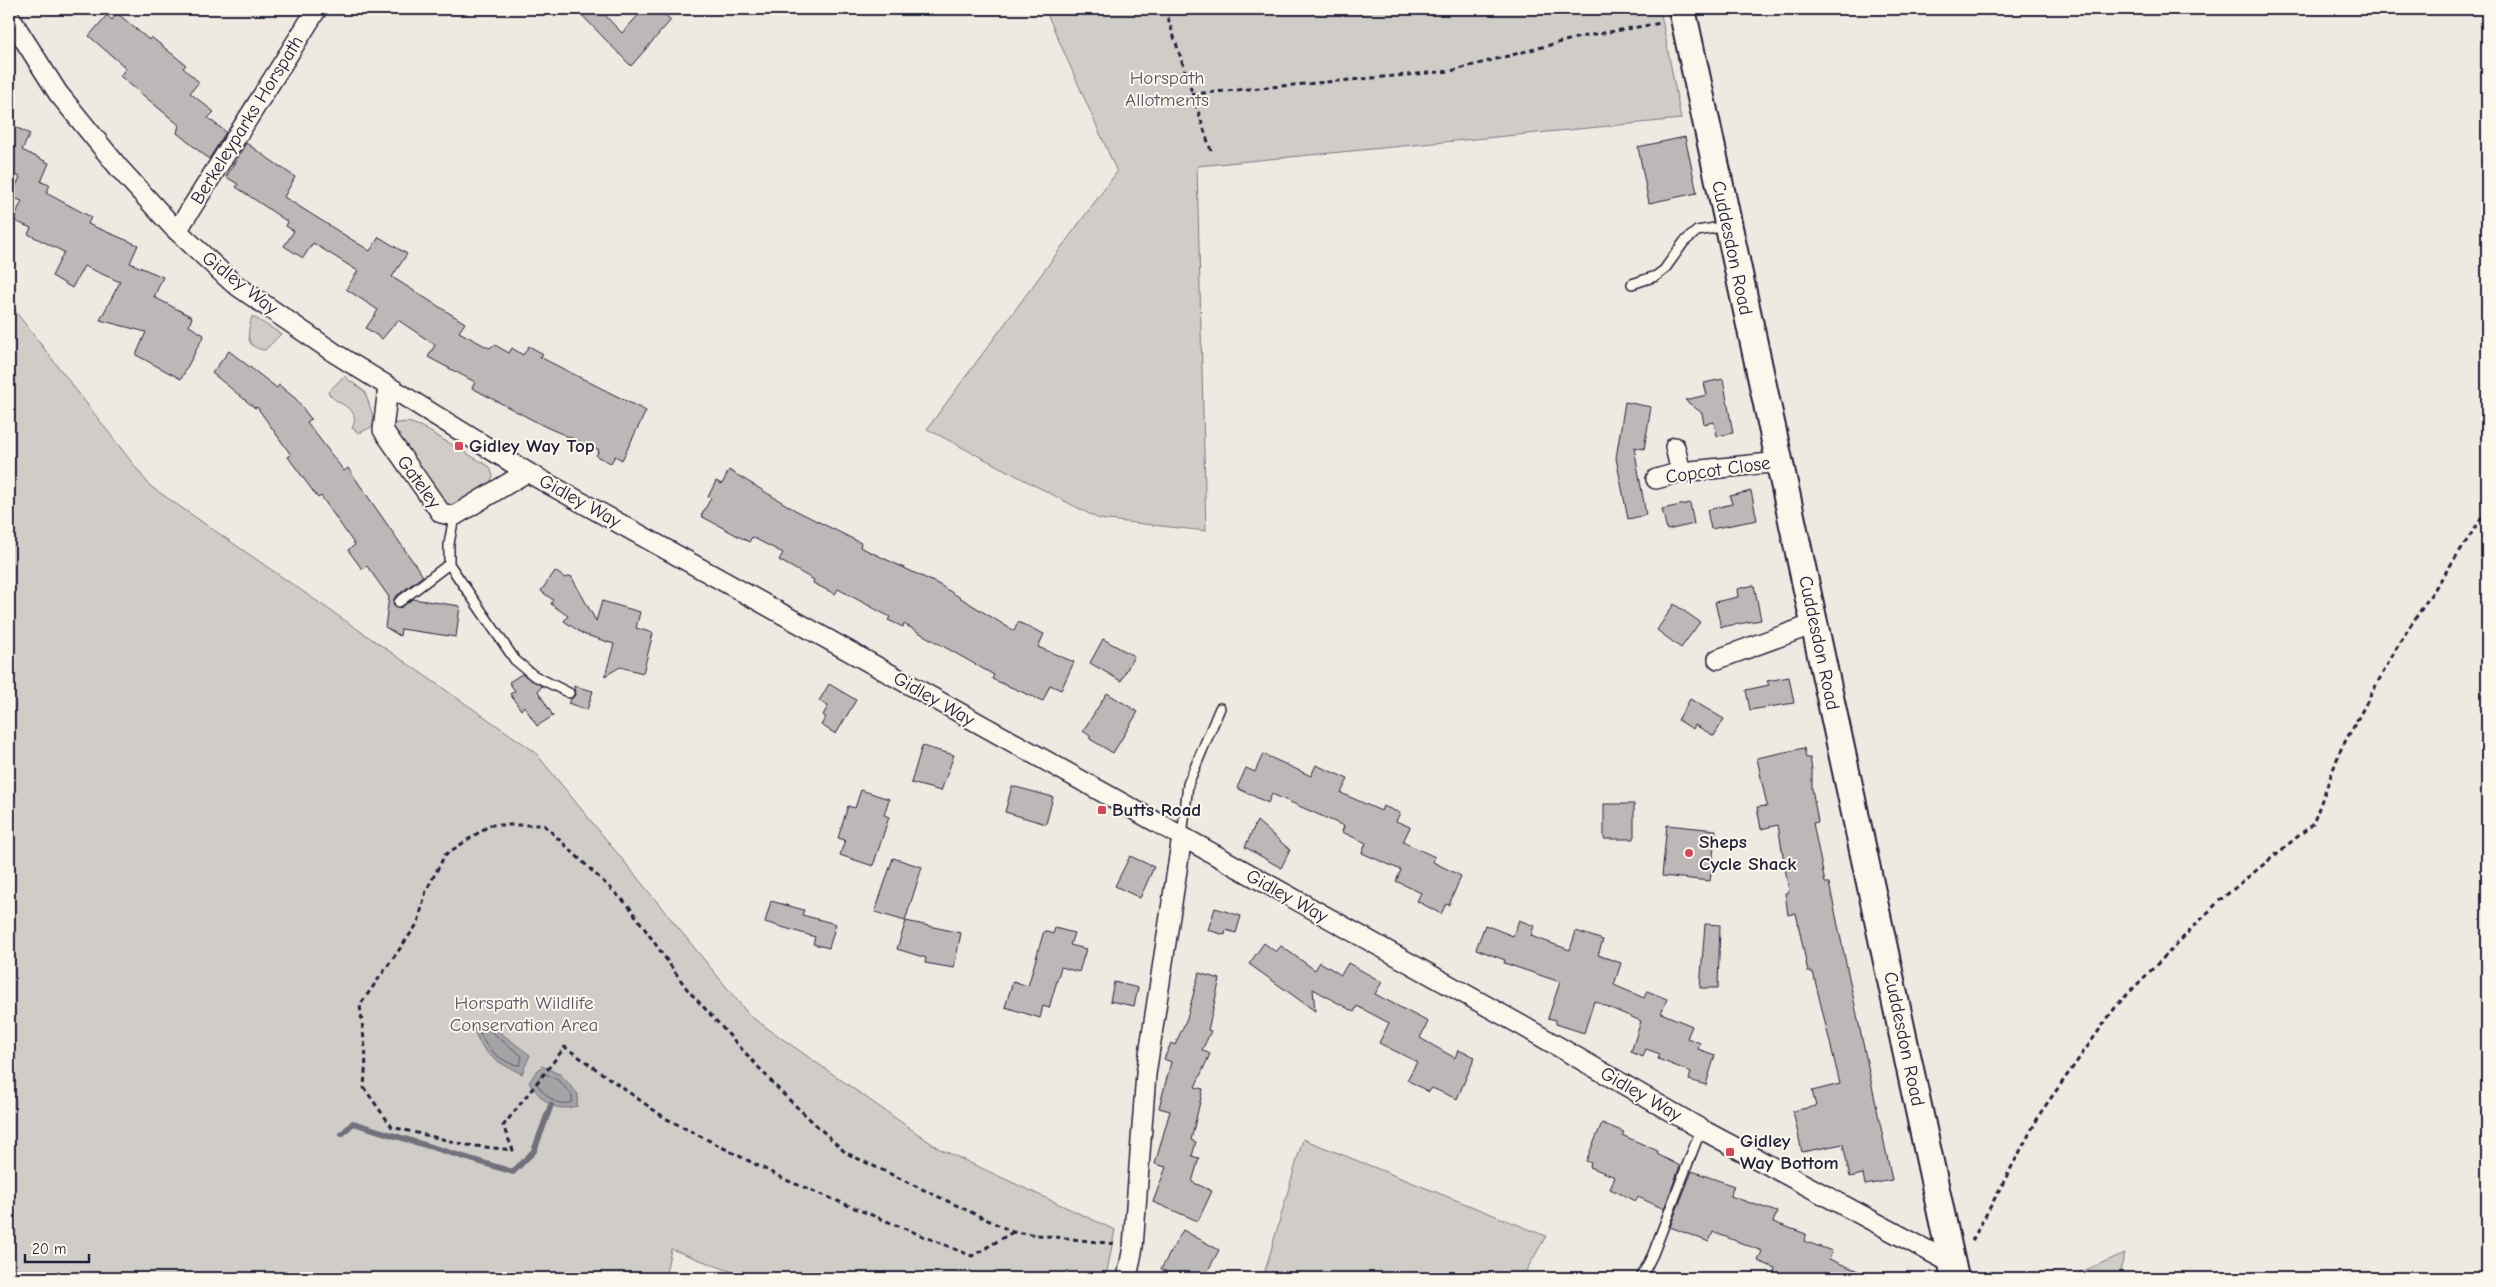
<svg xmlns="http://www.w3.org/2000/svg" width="2496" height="1287" font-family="'Comic Neue',sans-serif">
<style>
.green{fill:#d0cdc9;stroke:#797882}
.water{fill:#a6a3a7;stroke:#716f7c}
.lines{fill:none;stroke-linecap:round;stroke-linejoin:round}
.shore{stroke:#575666;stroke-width:1}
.stream{stroke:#716f7c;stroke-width:6}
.building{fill:#bcb8b8;stroke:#22223b}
.lane-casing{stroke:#22223b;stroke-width:12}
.street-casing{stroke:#22223b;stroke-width:22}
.secondary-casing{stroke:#22223b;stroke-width:30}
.path{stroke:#22223b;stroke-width:3;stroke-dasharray:5 4;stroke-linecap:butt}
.lane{stroke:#fbf7ec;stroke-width:9}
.street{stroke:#fbf7ec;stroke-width:19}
.secondary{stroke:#fbf7ec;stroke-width:26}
.poi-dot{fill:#d1495b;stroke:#fbf7ec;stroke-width:2}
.labels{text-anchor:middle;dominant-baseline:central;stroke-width:4;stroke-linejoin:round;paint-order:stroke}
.park-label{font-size:19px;fill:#565566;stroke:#fbf7ec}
.street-label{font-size:19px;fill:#22223b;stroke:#fbf7ec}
.poi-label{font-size:19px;font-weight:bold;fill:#22223b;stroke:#fbf7ec;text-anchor:start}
</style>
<rect width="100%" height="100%" fill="#eeeae2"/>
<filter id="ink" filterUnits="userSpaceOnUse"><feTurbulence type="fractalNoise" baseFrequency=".02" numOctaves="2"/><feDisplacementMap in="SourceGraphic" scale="10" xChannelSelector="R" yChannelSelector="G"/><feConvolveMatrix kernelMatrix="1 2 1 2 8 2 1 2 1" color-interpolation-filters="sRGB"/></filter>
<g filter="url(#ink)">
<path class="green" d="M1045 9H1660L1681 119 1197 166 1206 531 1099 519 927 429 1117 172Z
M9 303 150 486 534 751 750 1016 938 1148 1115 1230 1106 1276 1113 1278H748L671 1249 665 1278H9Z
M252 316 281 334 265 350C243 348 248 331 252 316Z
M344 376 365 392 376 425 359 433 352 428C363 406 335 406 328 392Z
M408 422 420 426 490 467 493 476 490 483 461 505H442L389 424Z
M1303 1139 1546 1236 1522 1278H1263Z
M2125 1253 2118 1278H2045L2074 1275Z"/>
<path class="water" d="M489 1024 530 1055 522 1074C496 1061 482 1056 473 1026Z
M542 1066 561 1075 578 1094 577 1106C552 1113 544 1101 529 1083L535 1073Z"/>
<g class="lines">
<path class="shore" d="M483 1030H489L522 1056 520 1065C504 1065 485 1048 480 1033Z
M543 1073 558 1080 572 1095V1102C556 1108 544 1094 536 1083Z"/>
<path class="stream" d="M342 1134 353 1123 513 1172 534 1151 551 1105"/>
</g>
<path class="building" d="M576 9H599L622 33 644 9H658L671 20 631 66Z
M117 13 149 40 151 37 186 65 183 68 199 82 190 93 214 112 208 118 226 132 209 159 177 133 179 125 120 76 126 68 89 36 107 15 112 20Z
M9 124 30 134 22 150 49 163 41 182 50 185 46 193 91 217 88 224 138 245 130 263 163 277 154 297 192 317 189 326 204 335 181 379 136 355 146 332 100 320 120 282 84 266 72 288 52 276 64 252 28 234 31 228 13 220 22 201 11 197 20 177 11 173 9 178Z
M1685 137 1697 193 1649 203 1638 147Z
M246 143 295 177 284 197 370 251 379 237 407 254 392 277 465 323 459 332 489 348 495 345 509 353 512 348 523 355 529 346 543 354 540 357 646 411 622 460 615 456 611 463 596 456 599 450 546 427 472 388 475 382 428 357 435 345 398 320 382 339 366 328 378 310 346 289 358 271 313 243 303 258 284 246 294 231 286 226 288 222 236 187 238 184 226 177Z
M229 351 277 388 279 385 296 399 311 419 307 422 344 471 348 468 423 576 395 597 393 602 394 606 400 608 413 599 460 606 456 637 401 629 400 636 385 627 389 597 367 566 362 569 348 550 355 545 321 496 318 498 288 457 291 455 257 407 255 408 212 373Z
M1723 379 1733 433 1717 436 1714 422 1704 424 1702 413 1685 400 1707 395 1704 383Z
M1625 402 1651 407 1644 449 1634 447 1646 515 1628 519 1616 458Z
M729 470 795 510 861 543 860 547 938 584 1014 631 1018 622 1044 634 1038 647 1074 662 1061 690 1050 685 1043 701 992 679 994 675 904 624 903 627 888 620 890 617 838 589 835 594 813 583 814 580 779 560 783 553 752 537 749 542 701 516 711 498 708 497 716 481 722 484Z
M1751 491 1757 520 1711 529 1707 510 1732 504 1730 496Z
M1690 503 1694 524 1667 530 1662 509Z
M555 571 565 578 571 576 596 621 602 601 640 612 636 628 653 633 643 673 620 667 605 676 614 644 583 634 564 621 568 616 551 604 553 600 541 591Z
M1754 585 1761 620 1721 627 1715 602 1738 597 1737 589Z
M1674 604 1700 622 1681 648 1657 630Z
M1103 639 1134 656 1121 681 1090 663Z
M522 674 542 686 538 691 553 716 537 726 524 706 521 710 510 694 515 691 509 682Z
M1789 677 1794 703 1750 710 1746 690 1769 685 1767 681Z
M829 684 856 700 836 734 821 725 826 717 823 715 828 706 819 701Z
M574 686 593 691 587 710 568 703 575 695Z
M1107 693 1138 712 1113 753 1090 739V736L1083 731Z
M1690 699 1724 719 1714 736 1695 725 1693 729 1678 720Z
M922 746 954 755 941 791 911 783Z
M1804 748 1806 758H1810L1812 770V788L1818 822 1813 823 1825 883H1829L1892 1180 1865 1185 1863 1174 1850 1177 1843 1144 1802 1152 1793 1111 1816 1106 1812 1091 1840 1084 1813 972H1808L1796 913 1788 915 1785 893 1789 892 1778 825 1761 829 1757 807 1767 806 1757 758Z
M1263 754 1311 776 1316 765 1348 779 1341 793 1381 811 1383 806 1400 813 1396 821 1410 827 1403 842 1435 857 1433 862 1461 876 1449 905 1446 904 1441 914 1417 901 1421 893 1396 881 1401 870 1362 853 1366 843 1342 832 1344 826 1272 794 1268 803 1237 788 1246 768 1255 772Z
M1012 786 1053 797 1046 824 1005 812Z
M861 790 889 799 884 815 889 817 873 866 840 855 845 840 838 838 848 806 855 808Z
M1604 804H1634V839H1604Z
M1257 821 1290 850 1281 868 1245 847Z
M1667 825 1716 830 1710 881 1662 876Z
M1130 856 1154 867 1140 898 1115 886Z
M893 858 922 867 905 921 875 912Z
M771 901 804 910 802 915 836 924 829 948 813 944 815 937 765 922Z
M1215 908 1241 916 1236 933 1226 930 1225 935 1208 930Z
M1519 920 1534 926 1531 936 1570 950 1576 931 1603 940 1598 955 1621 963 1614 985 1644 998 1647 991 1667 999 1661 1013 1692 1026 1687 1038 1700 1043 1698 1049 1715 1055 1706 1085 1689 1080 1691 1072 1658 1059 1660 1054 1646 1049 1643 1057 1631 1052 1641 1021 1594 1001 1584 1033 1556 1024V1020L1548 1018 1560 982 1504 963 1505 960 1476 949 1485 925 1513 936Z
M906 921 961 933 954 968 925 963 926 958 897 949Z
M1705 924 1720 925 1718 988H1700Z
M1055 928 1074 933 1070 945 1086 949 1079 972 1061 967 1049 1008 1043 1006 1040 1018 1005 1007 1013 981 1028 986 1044 931 1053 934Z
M1264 943 1276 952 1281 946 1315 970 1320 962 1341 975 1348 963 1382 982 1375 994 1428 1022 1420 1038 1455 1058 1458 1050 1475 1057 1457 1099 1432 1088 1429 1092 1407 1080 1417 1062 1379 1043 1389 1023 1357 1006 1354 1012 1313 989 1315 1011 1249 964Z
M1199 973 1220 979 1208 1030 1211 1031 1202 1050 1210 1054 1195 1087 1203 1089 1191 1140 1196 1142 1192 1156 1199 1158 1192 1182 1212 1191 1198 1221 1153 1202 1166 1167 1155 1164 1170 1111 1159 1108 1171 1062 1164 1059 1171 1043 1175 1045 1187 1018Z
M1114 982 1138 988 1134 1006 1110 1001Z
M1602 1123 1624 1132 1622 1135 1658 1151 1657 1154 1680 1166 1664 1209 1638 1197 1636 1201 1610 1189 1615 1177 1590 1167 1591 1163 1586 1161Z
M1692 1171 1734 1186 1730 1196 1777 1212 1773 1222 1806 1234 1804 1241 1832 1251 1829 1259 1875 1278H1772L1775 1268 1758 1261 1762 1251 1713 1232 1709 1242 1670 1227Z
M1183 1230 1219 1250 1204 1278H1177L1161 1269Z"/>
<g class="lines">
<g class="lane-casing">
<path id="lane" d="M1632 284 1656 276 1664 270 1684 242 1697 231 1727 226
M454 516 449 544V564L515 660 533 675 569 693
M399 602 449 564
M1182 837 1188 784 1220 708
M1641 1278 1653 1254 1701 1129"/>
</g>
<g class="street-casing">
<path id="street" d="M9 16 58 93 119 168 173 227 233 283 336 354 527 472 1521 1025 1701 1129 1953 1264
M177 231 317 9
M388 387 383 430 441 513 454 516 527 472
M1675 447 1681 472
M1656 479 1681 472 1780 462
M1718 659 1814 624
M1127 1278 1133 1247 1146 1074 1182 837"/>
</g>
<g class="secondary-casing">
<path id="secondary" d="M1682 9 1955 1278"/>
</g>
<path class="path" d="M1165 9 1211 151
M1192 94 1451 71 1580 37 1661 23
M1013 1232 972 1256 786 1180 665 1118 565 1047 503 1126 513 1150 467 1145 392 1127 364 1088 366 1057 360 1005 418 923 426 891 445 855 490 825H544L628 905 687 989 782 1093 846 1153 1013 1232 1115 1244
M1972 1241 2041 1112 2117 1005 2219 901 2313 824 2340 751 2401 640 2487 510"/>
<use href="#lane" class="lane"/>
<use href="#street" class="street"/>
<use href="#secondary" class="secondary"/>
</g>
</g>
<g class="poi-dot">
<rect x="454" y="441" width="10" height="10" rx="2.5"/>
<rect x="1097" y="805" width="10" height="10" rx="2.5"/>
<circle cx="1689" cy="853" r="5"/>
<rect x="1725" y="1147" width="10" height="10" rx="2.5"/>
</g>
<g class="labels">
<g class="park-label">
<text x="1167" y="78">Horspath<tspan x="1167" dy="22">Allotments</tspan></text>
<text x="524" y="1003">Horspath Wildlife<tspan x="524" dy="22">Conservation Area</tspan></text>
</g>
<g class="street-label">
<text transform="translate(247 120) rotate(-58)">Berkeleyparks Horspath</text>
<text transform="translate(1732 248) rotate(78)">Cuddesdon Road</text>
<text transform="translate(240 283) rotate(38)">Gidley Way</text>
<text transform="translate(1718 470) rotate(-8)">Copcot Close</text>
<text transform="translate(419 482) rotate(54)">Gateley</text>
<text transform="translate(580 501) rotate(29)">Gidley Way</text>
<text transform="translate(1819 643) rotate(78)">Cuddesdon Road</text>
<text transform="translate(934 699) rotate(30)">Gidley Way</text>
<text transform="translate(1287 896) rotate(29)">Gidley Way</text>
<text transform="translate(1904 1039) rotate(78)">Cuddesdon Road</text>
<text transform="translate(1641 1094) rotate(30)">Gidley Way</text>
</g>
<g class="poi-label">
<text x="469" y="446">Gidley Way Top</text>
<text x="1112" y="810">Butts Road</text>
<text x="1699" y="842">Sheps<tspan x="1699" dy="22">Cycle Shack</tspan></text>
<text x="1740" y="1141">Gidley<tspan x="1740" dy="22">Way Bottom</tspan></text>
</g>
</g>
<rect width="2496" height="1287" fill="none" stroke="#fbf7ec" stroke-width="30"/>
<rect x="15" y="15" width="2466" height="1257" fill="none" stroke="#22223b" stroke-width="2" filter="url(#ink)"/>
<path d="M25 1254v8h64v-8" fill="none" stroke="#22223b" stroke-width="2.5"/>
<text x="32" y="1254" font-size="15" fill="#22223b" stroke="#fbf7ec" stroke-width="4" paint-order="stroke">20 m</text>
</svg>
